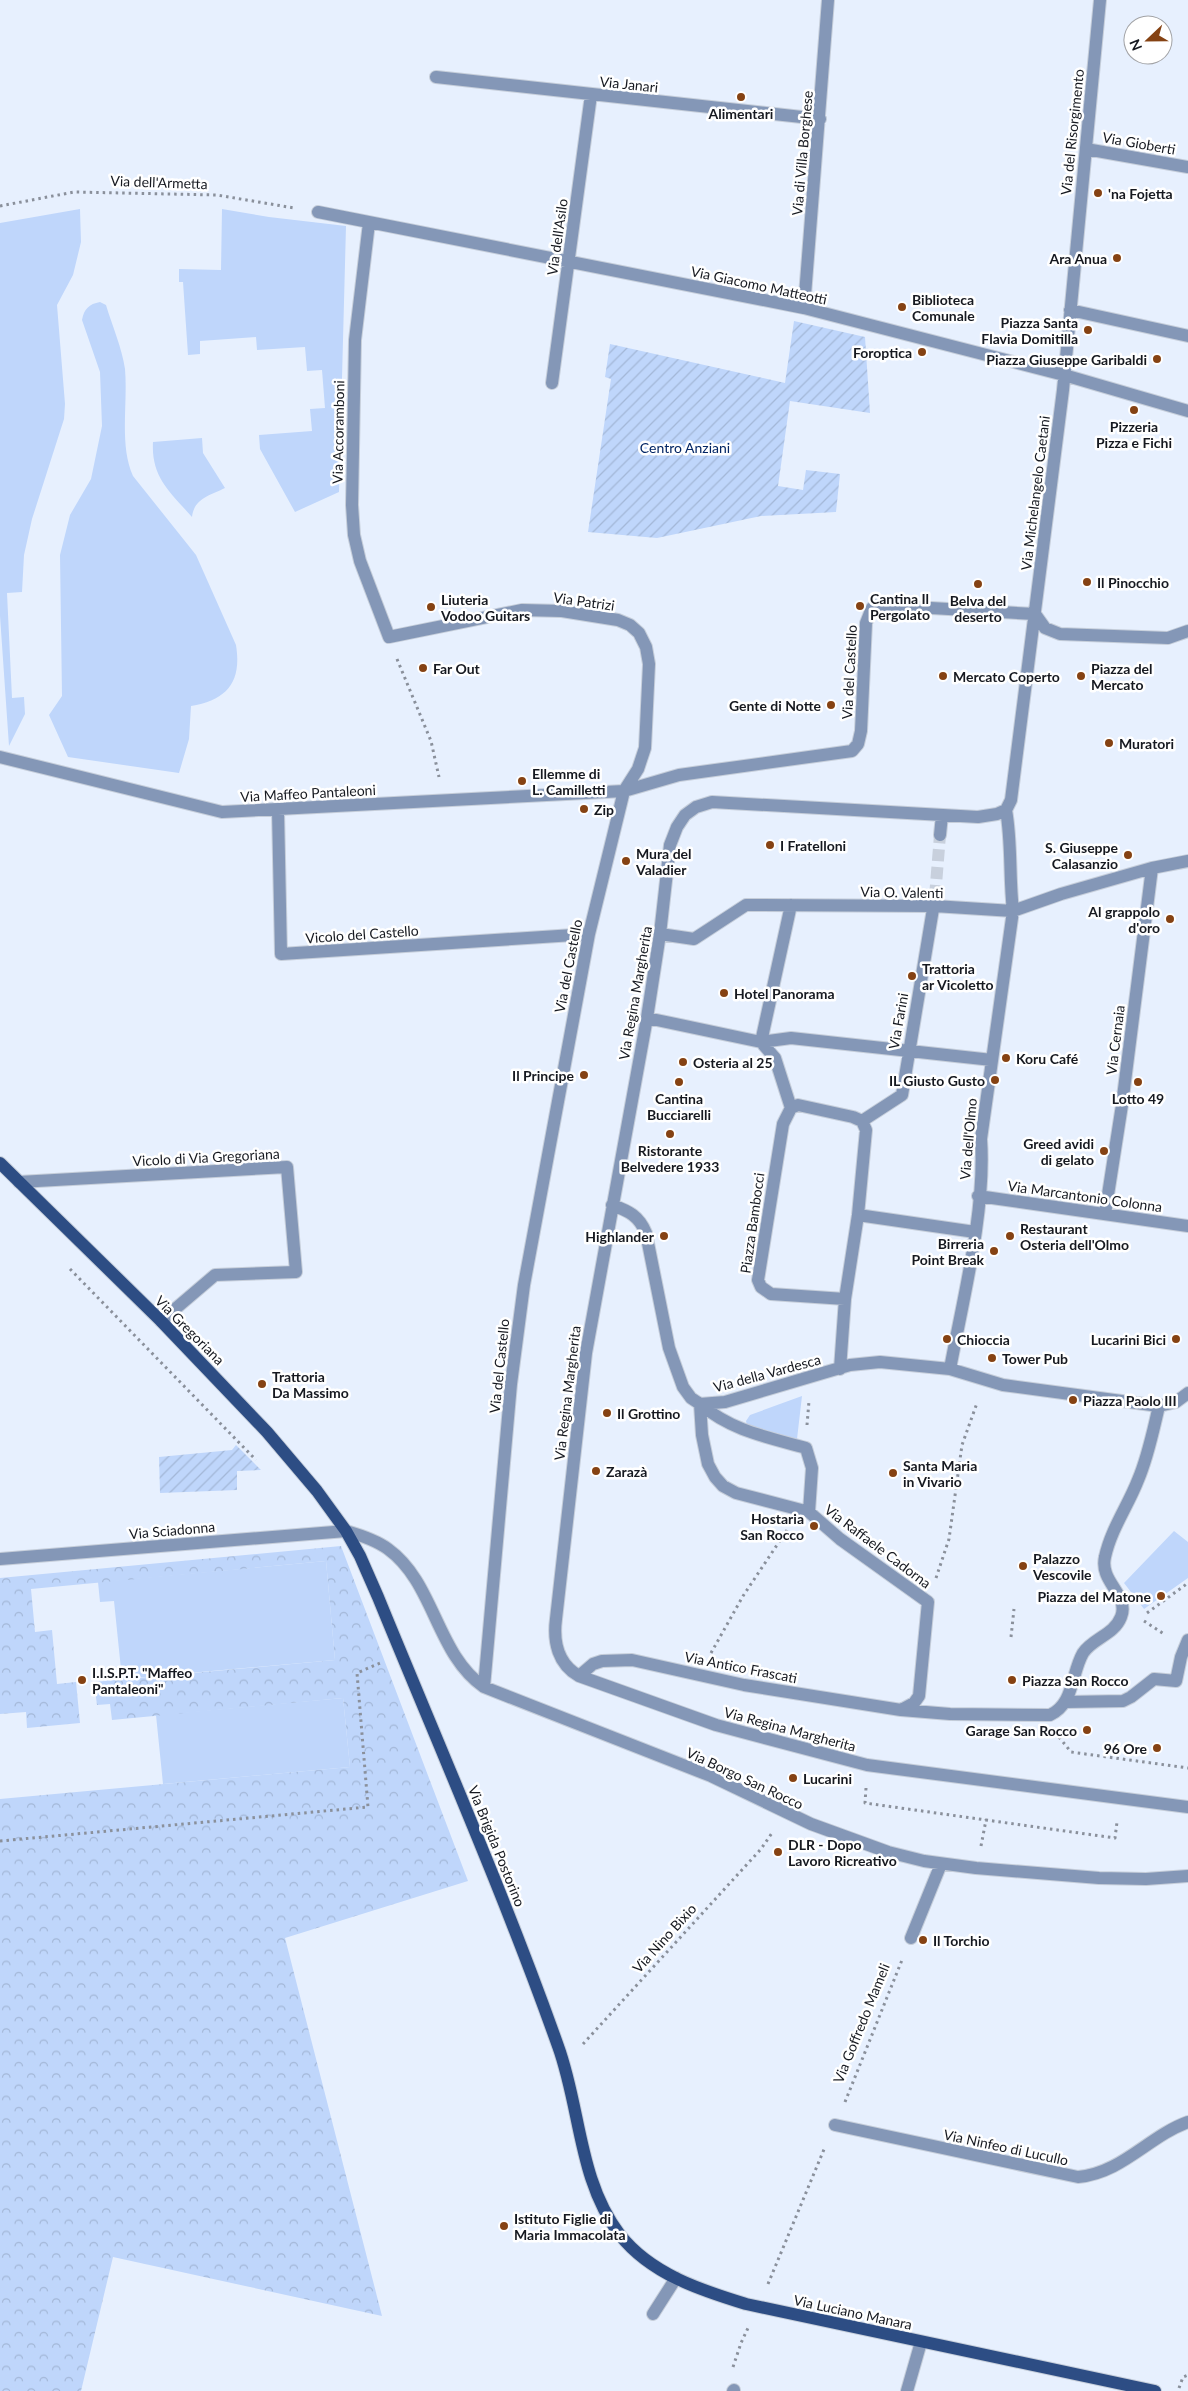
<svg xmlns="http://www.w3.org/2000/svg" width="1188" height="2391" font-family="Lato,sans-serif">
<style>
.grass{fill:#bfd6fb}
.forest{fill:url(#forest-crowns)}
.garden{fill:url(#garden-furrows)}
.lines{fill:none;stroke-linecap:round;stroke-linejoin:round}
.minor-tunnel{stroke:#c8d0dd;stroke-width:12;stroke-dasharray:12 6;stroke-linecap:butt}
.minor-casing{stroke:#c6ceda;stroke-width:14}
.major-casing{stroke:#c6ceda;stroke-width:14}
.path{stroke:#8a909b;stroke-width:3;stroke-dasharray:2.5 4;stroke-linecap:butt}
.minor{stroke:#8497b7;stroke-width:12}
.major{stroke:#2d4d84;stroke-width:12}
.poi-dot{fill:#854213;stroke:#fff;stroke-width:2}
.labels{text-anchor:middle;dominant-baseline:central;stroke-width:5;stroke-linejoin:round;paint-order:stroke}
.street-label{font-size:14px;fill:#161920;stroke:#fff}
.poi-label{font-size:14px;font-weight:bold;fill:#161920;stroke:#fff;text-anchor:start}
.park-label{font-size:14px;fill:#022564;stroke:#fff}
</style>
<defs>
<pattern id="forest-crowns" width="20" height="18" patternUnits="userSpaceOnUse" patternTransform="scale(1.25)"><rect width="20" height="18" fill="#bfd6fb"/><path d="M2 6a3 3 0 1 1 6 0M12 15a3 3 0 1 1 6 0" fill="none" stroke="#a3b7d7"/></pattern>
<pattern id="garden-furrows" width="10" height="10" patternUnits="userSpaceOnUse" patternTransform="scale(1.25)"><rect width="10" height="10" fill="#bfd6fb"/><path d="M-1 1l2-2M0 10L10 0M9 11l2-2" fill="none" stroke="#a3b7d7"/></pattern>
</defs>
<rect width="100%" height="100%" fill="#e7f0fe"/>
<path class="grass" d="M80 209 81 242 73 275 57 305 65 404 64 419 32 519 24 555 22 592 7 593 12 698 24 697 25 714 9 746 0 616V223Z
M222 209 269 217 346 226 339 492 295 512 260 449 259 435 312 431 310 409 325 408 322 370 307 371 305 347 257 350 256 337 200 341V354L188 355 183 282H179V269L221 270Z
M100 302 106 305C112 325 122 348 125 369 128 404 119 445 133 476L196 555 236 645C242 682 227 700 191 706L189 739 179 773 68 757 49 715 62 696 60 555 70 515 91 479 102 426 100 372 82 320C84 309 89 304 100 302Z
M202 438 203 453 225 488C211 495 194 498 192 517 170 492 151 477 153 442Z
M802 1396 797 1439 752 1428 747 1426 746 1421 750 1415Z
M1174 1531 1188 1542V1578L1144 1609 1124 1583Z
M326 1561 335 1660 122 1679 114 1601 100 1602 98 1582Z
M343 1698 350 1767 163 1784 156 1715Z"/>
<path class="forest" d="M341 1546 468 1881 285 1938 382 2316 113 2257 81 2391H0V1799L350 1767 343 1698 112 1720 110 1704 97 1705 94 1682 335 1660 326 1561 31 1589 35 1632 52 1630 57 1684 76 1682 80 1723 27 1728 26 1712 0 1714V1578Z"/>
<path class="garden" d="M794 321 865 337 870 413 790 401 778 486 803 490 806 470 840 474 836 512 761 516 657 538 588 532 611 379 605 377 610 344 785 383Z
M236 1445 261 1470 237 1471V1490L160 1493 159 1457 232 1450Z"/>
<g class="lines">
<path class="minor-tunnel" d="M935 897 940 835"/>
<g class="minor-casing">
<path id="minor" d="M436 77 820 119
M1086 149 1188 167
M318 212 804 308 1064 375 1188 411
M369 223 355 340 352 505 354 535 360 561 389 637 522 610 562 611 618 620 630 625 639 633 646 647 649 664 645 748 638 769 624 791 589 934 524 1285 511 1384 484 1687
M804 308 828 0
M1070 310 1188 336
M552 383 591 95
M1035 614 1045 628 1060 634 1168 638 1188 631
M0 757 222 812 624 791 679 775 852 751 858 744 861 731 866 623 872 608 879 605 1035 614
M278 810 281 954 589 934
M1006 810 997 814 978 817 712 802 696 807 685 815 677 827 670 845 660 934 647 1018 586 1353 556 1619C553 1642 558 1664 579 1676L716 1725 867 1765 1188 1807
M1006 810 1011 800 1063 390 1100 0
M940 835 942 815
M791 905 761 1042 791 1038 992 1060
M660 934 694 939 746 905 934 906 1013 911 1061 894 1152 868 1188 861
M647 1018 761 1042 775 1058 791 1108
M862 1121 902 1095 935 897
M19 1182 287 1167 296 1272 215 1275 161 1321
M978 1196 1188 1226
M612 1205C629 1211 639 1216 646 1233L669 1348 683 1387 691 1398 700 1404 725 1402 850 1365 880 1362 950 1369 1003 1385 1159 1406 1176 1402 1188 1393
M1105 1214 1122 1105 1152 868
M858 1215 975 1232
M840 1369 845 1299 771 1294 761 1287 758 1280 783 1124 791 1108 798 1105 853 1117 862 1121 866 1130 858 1215 845 1299
M950 1369C963 1299 986 1210 981 1139L1013 911C1009 877 1012 843 1006 810
M700 1404 702 1435 708 1464 715 1477 723 1486 736 1493 809 1512 840 1539 928 1602 919 1696 914 1703 901 1710
M700 1404C732 1431 767 1437 806 1448L812 1468 809 1512
M0 1559 346 1531C360 1535 376 1540 388 1549 435 1583 436 1654 484 1687L711 1776 811 1824 888 1852 924 1861 976 1868 1099 1878 1146 1879 1188 1876
M579 1676 593 1664 602 1661 632 1660 744 1685 901 1710 950 1714 1050 1715C1074 1704 1071 1674 1083 1653 1093 1638 1114 1635 1121 1617 1130 1595 1099 1582 1105 1557 1111 1529 1128 1506 1138 1480 1148 1457 1153 1431 1159 1406
M1066 1702 1123 1701 1131 1697 1154 1679 1176 1681 1181 1657 1188 1640
M911 1938 941 1864
M835 2125 1078 2177C1122 2173 1149 2136 1188 2122
M653 2314 676 2278
M733 2391 734 2390
M907 2391 921 2342"/>
</g>
<g class="major-casing">
<path id="major" d="M0 1163 161 1321 267 1432 317 1491 346 1531 360 1556 378 1597C439 1746 504 1894 558 2046 581 2109 578 2180 620 2235 651 2274 700 2290 746 2304L1155 2391"/>
</g>
<path class="path" d="M0 206 74 192 217 195 294 208
M397 659 431 741 439 777
M70 1269 256 1460
M807 1425 809 1401
M936 1578 949 1539 962 1445 977 1403
M1147 1613 1188 1583
M1144 1621 1164 1634
M1011 1637 1014 1609
M711 1653 743 1596 787 1530
M1059 1737 1071 1752 1188 1768
M866 1788 865 1803 986 1820
M0 1841 368 1807 357 1673 380 1663
M981 1846 986 1820 1115 1838 1117 1822
M583 2044 761 1849 772 1833
M845 2102 902 1960
M768 2284 825 2147
M733 2367 741 2343 748 2328
M1179 2388 1183 2377 1188 2375"/>
<use href="#minor" class="minor"/>
<use href="#major" class="major"/>
</g>
<g class="poi-dot">
<circle cx="741" cy="97" r="5"/>
<circle cx="1098" cy="193" r="5"/>
<circle cx="1117" cy="258" r="5"/>
<circle cx="902" cy="307" r="5"/>
<circle cx="1088" cy="330" r="5"/>
<circle cx="922" cy="352" r="5"/>
<circle cx="1157" cy="359" r="5"/>
<circle cx="1134" cy="410" r="5"/>
<circle cx="1087" cy="582" r="5"/>
<circle cx="978" cy="584" r="5"/>
<circle cx="860" cy="606" r="5"/>
<circle cx="431" cy="607" r="5"/>
<circle cx="423" cy="668" r="5"/>
<circle cx="943" cy="676" r="5"/>
<circle cx="1081" cy="676" r="5"/>
<circle cx="831" cy="705" r="5"/>
<circle cx="1109" cy="743" r="5"/>
<circle cx="522" cy="781" r="5"/>
<circle cx="584" cy="809" r="5"/>
<circle cx="770" cy="845" r="5"/>
<circle cx="1128" cy="855" r="5"/>
<circle cx="626" cy="861" r="5"/>
<circle cx="1170" cy="919" r="5"/>
<circle cx="912" cy="976" r="5"/>
<circle cx="724" cy="993" r="5"/>
<circle cx="1006" cy="1058" r="5"/>
<circle cx="683" cy="1062" r="5"/>
<circle cx="584" cy="1075" r="5"/>
<circle cx="995" cy="1080" r="5"/>
<circle cx="679" cy="1082" r="5"/>
<circle cx="1138" cy="1082" r="5"/>
<circle cx="670" cy="1134" r="5"/>
<circle cx="1104" cy="1151" r="5"/>
<circle cx="664" cy="1236" r="5"/>
<circle cx="1010" cy="1236" r="5"/>
<circle cx="994" cy="1251" r="5"/>
<circle cx="947" cy="1339" r="5"/>
<circle cx="1176" cy="1339" r="5"/>
<circle cx="992" cy="1358" r="5"/>
<circle cx="262" cy="1384" r="5"/>
<circle cx="1073" cy="1400" r="5"/>
<circle cx="607" cy="1413" r="5"/>
<circle cx="596" cy="1471" r="5"/>
<circle cx="893" cy="1473" r="5"/>
<circle cx="814" cy="1526" r="5"/>
<circle cx="1023" cy="1566" r="5"/>
<circle cx="1161" cy="1596" r="5"/>
<circle cx="82" cy="1680" r="5"/>
<circle cx="1012" cy="1680" r="5"/>
<circle cx="1087" cy="1730" r="5"/>
<circle cx="1157" cy="1748" r="5"/>
<circle cx="793" cy="1778" r="5"/>
<circle cx="778" cy="1852" r="5"/>
<circle cx="923" cy="1940" r="5"/>
<circle cx="504" cy="2226" r="5"/>
</g>
<g class="labels">
<g class="street-label">
<text transform="translate(629 84) rotate(6)">Via Janari</text>
<text transform="translate(1072 132) rotate(-84)">Via del Risorgimento</text>
<text transform="translate(1139 143) rotate(10)">Via Gioberti</text>
<text transform="translate(802 153) rotate(-85)">Via di Villa Borghese</text>
<text transform="translate(159 182) rotate(2)">Via dell'Armetta</text>
<text transform="translate(557 237) rotate(-82)">Via dell'Asilo</text>
<text transform="translate(759 285) rotate(12)">Via Giacomo Matteotti</text>
<text transform="translate(338 432) rotate(-89)">Via Accoramboni</text>
<text transform="translate(1035 493) rotate(-83)">Via Michelangelo Caetani</text>
<text transform="translate(584 601) rotate(8)">Via Patrizi</text>
<text transform="translate(849 672) rotate(-87)">Via del Castello</text>
<text transform="translate(308 793) rotate(-3)">Via Maffeo Pantaleoni</text>
<text transform="translate(902 892) rotate(1)">Via O. Valenti</text>
<text transform="translate(362 934) rotate(-4)">Vicolo del Castello</text>
<text transform="translate(568 966) rotate(-79)">Via del Castello</text>
<text transform="translate(635 993) rotate(-80)">Via Regina Margherita</text>
<text transform="translate(898 1021) rotate(-80)">Via Farini</text>
<text transform="translate(1115 1040) rotate(-83)">Via Cernaia</text>
<text transform="translate(968 1139) rotate(-85)">Via dell'Olmo</text>
<text transform="translate(206 1157) rotate(-3)">Vicolo di Via Gregoriana</text>
<text transform="translate(1085 1196) rotate(8)">Via Marcantonio Colonna</text>
<text transform="translate(752 1223) rotate(-82)">Piazza Bambocci</text>
<text transform="translate(190 1330) rotate(45)">Via Gregoriana</text>
<text transform="translate(499 1366) rotate(-84)">Via del Castello</text>
<text transform="translate(767 1373) rotate(-15)">Via della Vardesca</text>
<text transform="translate(567 1393) rotate(-83)">Via Regina Margherita</text>
<text transform="translate(172 1530) rotate(-5)">Via Sciadonna</text>
<text transform="translate(878 1546) rotate(37)">Via Raffaele Cadorna</text>
<text transform="translate(741 1667) rotate(11)">Via Antico Frascati</text>
<text transform="translate(790 1729) rotate(15)">Via Regina Margherita</text>
<text transform="translate(745 1778) rotate(25)">Via Borgo San Rocco</text>
<text transform="translate(497 1846) rotate(68)">Via Brigida Postorino</text>
<text transform="translate(664 1938) rotate(-48)">Via Nino Bixio</text>
<text transform="translate(861 2023) rotate(-68)">Via Goffredo Mameli</text>
<text transform="translate(1006 2147) rotate(12)">Via Ninfeo di Lucullo</text>
<text transform="translate(853 2312) rotate(12)">Via Luciano Manara</text>
</g>
<g class="poi-label">
<text x="741" y="113" text-anchor="middle">Alimentari</text>
<text x="1108" y="193">'na Fojetta</text>
<text x="1107" y="258" text-anchor="end">Ara Anua</text>
<text x="912" y="299">Biblioteca<tspan x="912" dy="16">Comunale</tspan></text>
<text x="1078" y="322" text-anchor="end">Piazza Santa<tspan x="1078" dy="16">Flavia Domitilla</tspan></text>
<text x="912" y="352" text-anchor="end">Foroptica</text>
<text x="1147" y="359" text-anchor="end">Piazza Giuseppe Garibaldi</text>
<text x="1134" y="426" text-anchor="middle">Pizzeria<tspan x="1134" dy="16">Pizza e Fichi</tspan></text>
<text x="1097" y="582">Il Pinocchio</text>
<text x="870" y="598">Cantina Il<tspan x="870" dy="16">Pergolato</tspan></text>
<text x="441" y="599">Liuteria<tspan x="441" dy="16">Vodoo Guitars</tspan></text>
<text x="978" y="600" text-anchor="middle">Belva del<tspan x="978" dy="16">deserto</tspan></text>
<text x="433" y="668">Far Out</text>
<text x="1091" y="668">Piazza del<tspan x="1091" dy="16">Mercato</tspan></text>
<text x="953" y="676">Mercato Coperto</text>
<text x="821" y="705" text-anchor="end">Gente di Notte</text>
<text x="1119" y="743">Muratori</text>
<text x="532" y="773">Ellemme di<tspan x="532" dy="16">L. Camilletti</tspan></text>
<text x="594" y="809">Zip</text>
<text x="780" y="845">I Fratelloni</text>
<text x="1118" y="847" text-anchor="end">S. Giuseppe<tspan x="1118" dy="16">Calasanzio</tspan></text>
<text x="636" y="853">Mura del<tspan x="636" dy="16">Valadier</tspan></text>
<text x="1160" y="911" text-anchor="end">Al grappolo<tspan x="1160" dy="16">d'oro</tspan></text>
<text x="922" y="968">Trattoria<tspan x="922" dy="16">ar Vicoletto</tspan></text>
<text x="734" y="993">Hotel Panorama</text>
<text x="1016" y="1058">Koru Café</text>
<text x="693" y="1062">Osteria al 25</text>
<text x="574" y="1075" text-anchor="end">Il Principe</text>
<text x="985" y="1080" text-anchor="end">IL Giusto Gusto</text>
<text x="679" y="1098" text-anchor="middle">Cantina<tspan x="679" dy="16">Bucciarelli</tspan></text>
<text x="1138" y="1098" text-anchor="middle">Lotto 49</text>
<text x="1094" y="1143" text-anchor="end">Greed avidi<tspan x="1094" dy="16">di gelato</tspan></text>
<text x="670" y="1150" text-anchor="middle">Ristorante<tspan x="670" dy="16">Belvedere 1933</tspan></text>
<text x="1020" y="1228">Restaurant<tspan x="1020" dy="16">Osteria dell'Olmo</tspan></text>
<text x="654" y="1236" text-anchor="end">Highlander</text>
<text x="984" y="1243" text-anchor="end">Birreria<tspan x="984" dy="16">Point Break</tspan></text>
<text x="957" y="1339">Chioccia</text>
<text x="1166" y="1339" text-anchor="end">Lucarini Bici</text>
<text x="1002" y="1358">Tower Pub</text>
<text x="272" y="1376">Trattoria<tspan x="272" dy="16">Da Massimo</tspan></text>
<text x="1083" y="1400">Piazza Paolo III</text>
<text x="617" y="1413">Il Grottino</text>
<text x="903" y="1465">Santa Maria<tspan x="903" dy="16">in Vivario</tspan></text>
<text x="606" y="1471">Zarazà</text>
<text x="804" y="1518" text-anchor="end">Hostaria<tspan x="804" dy="16">San Rocco</tspan></text>
<text x="1033" y="1558">Palazzo<tspan x="1033" dy="16">Vescovile</tspan></text>
<text x="1151" y="1596" text-anchor="end">Piazza del Matone</text>
<text x="92" y="1672">I.I.S.P.T. "Maffeo<tspan x="92" dy="16">Pantaleoni"</tspan></text>
<text x="1022" y="1680">Piazza San Rocco</text>
<text x="1077" y="1730" text-anchor="end">Garage San Rocco</text>
<text x="1147" y="1748" text-anchor="end">96 Ore</text>
<text x="803" y="1778">Lucarini</text>
<text x="788" y="1844">DLR - Dopo<tspan x="788" dy="16">Lavoro Ricreativo</tspan></text>
<text x="933" y="1940">Il Torchio</text>
<text x="514" y="2218">Istituto Figlie di<tspan x="514" dy="16">Maria Immacolata</tspan></text>
</g>
<g class="park-label">
<text x="685" y="447">Centro Anziani</text>
</g>
</g>
<g transform="translate(1148 40) rotate(248)"><circle r="24" fill="#ffffff" stroke="#a2a3a6"/>
<path d="M0-4L9 19L0 12L-9 19Z" fill="#854213"/>
<text y="-8" font-size="14" font-weight="bold" text-anchor="middle" fill="#161920">N</text>
</g>
</svg>
